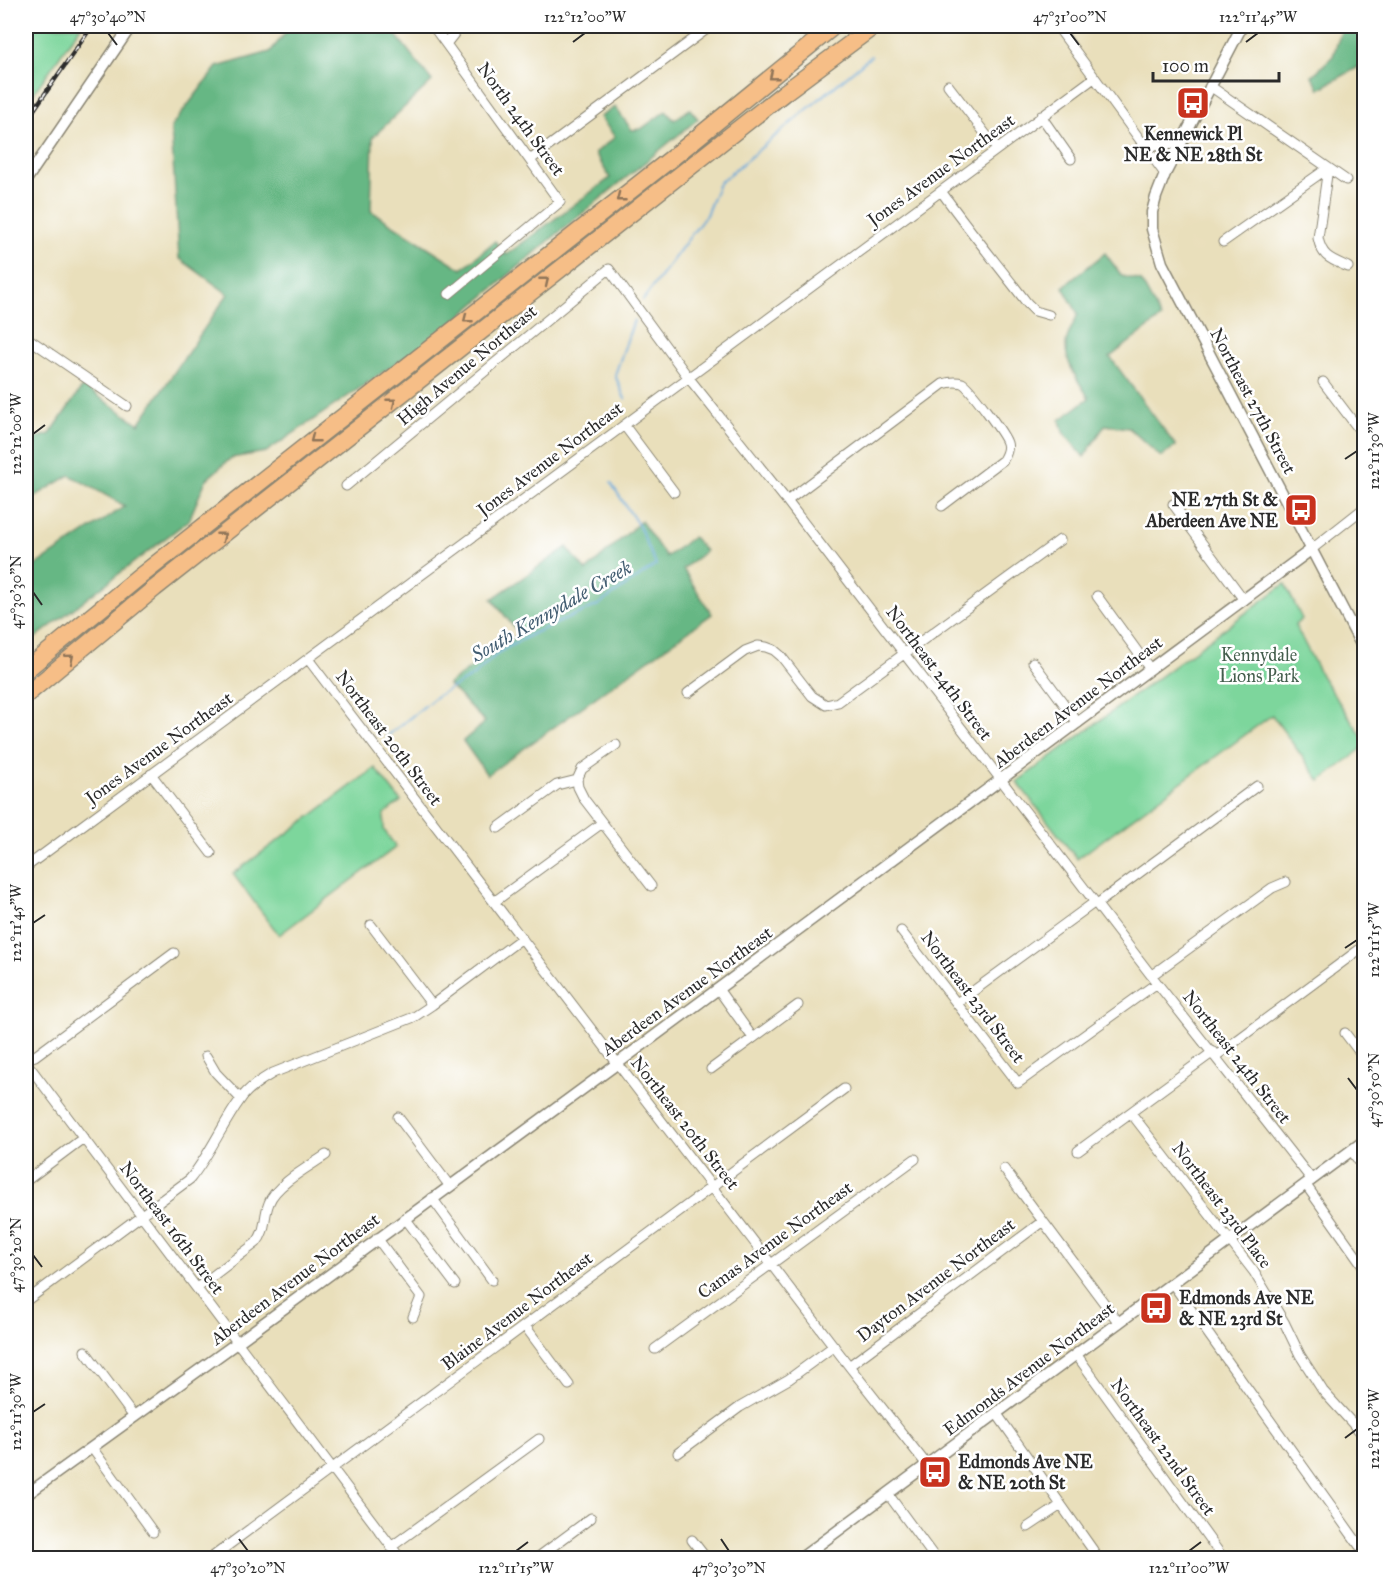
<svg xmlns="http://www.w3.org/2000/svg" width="1390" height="1584" font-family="'IM FELL Great Primer',serif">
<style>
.green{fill:#7dd69c;stroke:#548064;stroke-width:1.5}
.forest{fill:#66b784;stroke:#487158;stroke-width:1.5}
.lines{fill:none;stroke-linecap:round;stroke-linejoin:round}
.stream{stroke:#65a7d9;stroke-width:2}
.minor-casing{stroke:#8a8573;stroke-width:11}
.tertiary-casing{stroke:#8a8573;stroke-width:13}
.motorway-casing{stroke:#8a8573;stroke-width:19}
.minor{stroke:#fff;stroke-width:9}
.tertiary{stroke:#fff;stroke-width:10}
.motorway{stroke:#f6be87;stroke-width:16}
.rail-casing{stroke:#2b2b2b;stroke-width:4.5}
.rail{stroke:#fff;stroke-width:2;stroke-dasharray:7;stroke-linecap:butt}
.oneway{stroke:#907459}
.ticks{fill:none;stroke:#2b2b2b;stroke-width:2}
.labels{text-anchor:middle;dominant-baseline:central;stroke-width:5;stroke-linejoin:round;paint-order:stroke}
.street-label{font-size:18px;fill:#2b2b2b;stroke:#fff}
.poi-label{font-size:18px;font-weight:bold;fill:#2b2b2b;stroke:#fff;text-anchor:start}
.park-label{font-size:18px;fill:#445e4d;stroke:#fff}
.water-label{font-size:20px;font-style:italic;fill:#425d71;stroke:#fff}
.neatline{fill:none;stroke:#2b2b2b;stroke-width:2}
.ticks-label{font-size:15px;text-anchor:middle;fill:#2b2b2b}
</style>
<rect width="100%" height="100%" fill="#fff"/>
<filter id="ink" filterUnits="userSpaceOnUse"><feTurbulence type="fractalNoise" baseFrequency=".0167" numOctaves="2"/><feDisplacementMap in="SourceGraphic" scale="12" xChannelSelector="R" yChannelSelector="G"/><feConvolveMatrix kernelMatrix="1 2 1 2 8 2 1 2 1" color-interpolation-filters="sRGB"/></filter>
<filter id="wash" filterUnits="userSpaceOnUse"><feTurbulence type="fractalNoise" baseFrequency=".008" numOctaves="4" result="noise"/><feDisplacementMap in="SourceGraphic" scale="24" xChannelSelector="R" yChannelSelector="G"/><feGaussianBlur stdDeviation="1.35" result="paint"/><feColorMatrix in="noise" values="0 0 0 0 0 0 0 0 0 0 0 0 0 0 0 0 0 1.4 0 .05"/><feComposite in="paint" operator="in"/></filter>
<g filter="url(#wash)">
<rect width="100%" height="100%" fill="#e9dfbb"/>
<path class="green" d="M39 26H81L26 104V33Z
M1285 584 1302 619 1295 625 1322 677 1364 739V747L1320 781 1272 715 1077 859 1017 782Z
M375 768 401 801 384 814V830L396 847 279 935 233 874Z"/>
<path class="forest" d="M291 26H389L432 81 373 137 371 211 462 269 495 241 506 255 610 178 595 153 615 137 600 117 615 107 632 130 641 129 666 111 674 120 690 109 698 119 551 239 442 332 266 452 231 458 206 480 189 520 26 645V627L34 619 26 610V572L125 506 70 475 26 502V441L50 434 83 386 139 424 228 294 179 258 171 127 217 67 270 52Z
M1343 26H1364V64L1319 89 1312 76 1333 56Z
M1105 253 1122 276 1141 281 1161 318 1110 357 1176 446 1161 457 1129 428 1105 425 1084 457 1063 432 1060 420 1089 398C1080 384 1065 363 1066 345 1066 335 1074 324 1078 314L1063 287Z
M641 521 666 557 693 537 705 551 683 569 712 614 487 775 463 741 485 722 448 684 519 634 492 599 567 547 586 571Z"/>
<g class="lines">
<path class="stream" d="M643 300 706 215 719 183 871 56
M625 399 615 375 634 320
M386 737 437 696 473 676 499 652 534 633 598 605 656 565 640 528 611 483"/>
</g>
</g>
<g filter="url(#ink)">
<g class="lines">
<g class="minor-casing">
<path id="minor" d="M433 26 560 202 449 294
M1057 26 1165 174
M446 44 460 26
M948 85 997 149
M1210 86 1346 180
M1041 116 1071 159
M530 160 711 26
M1328 168 1318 238C1322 257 1330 259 1348 267
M941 191C968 229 998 265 1027 303L1035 311 1049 315
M1223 242 1328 168
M26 337 127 406
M1323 382 1364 436
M624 425 674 492
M346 486 609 269 688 377 787 501 1157 983 1312 1180
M787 501 943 384C949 382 956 381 962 383 969 386 1005 435 1007 443 1009 449 1006 455 1003 460L942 506
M1173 504 1244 600
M1312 549 1364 508
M1097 596 1150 669
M308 659 849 1366 927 1465
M1033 662 1078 723
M688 693 745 651 758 646 766 647 774 650 781 656 812 696 826 705 838 702 1060 540
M151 774 211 853
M577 780 578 787 584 799 651 886
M498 828 557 785 577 780 582 769 616 745
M26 867 1094 78
M494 902 602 823
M1097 904 1257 786
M371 925 432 1005
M901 931 1018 1083 1157 983
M1152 975 1272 888 1286 882
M718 989 753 1038
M957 1003 1095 902
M1345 1033 1364 1058
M206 1056 216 1073 241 1099
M1216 1056 1364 946
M26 1059 35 1056 174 953
M26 1062 400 1558
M711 1069 798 1005
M1131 1113 1254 1272 1284 1322 1300 1355 1323 1391 1364 1436
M398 1117 449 1185
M1078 1151 1213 1052
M1352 1151 1364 1169
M1004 1169 1119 1323
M26 1181 82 1139
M1306 1185 1364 1267
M432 1198 492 1280
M405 1218 455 1284
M377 1238 421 1297 413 1317
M1172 1283 1364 1552
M197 1288 256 1243C267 1230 263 1218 269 1203 275 1185 310 1166 326 1155
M26 1301 190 1179C210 1154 222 1125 240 1100 248 1088 261 1080 273 1073L414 1017 432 1005 522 938
M525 1326 569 1385
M655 1349 915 1159
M85 1351 134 1417
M1076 1354 1223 1558
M849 1366 1043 1221
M997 1414 1095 1553 1096 1558
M92 1448 153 1532
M678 1453 740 1407 789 1379 834 1346
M888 1494 935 1558
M1028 1527 1061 1505
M692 1540 706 1558
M391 1547 539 1439
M211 1558 844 1089
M537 1558 591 1518"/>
</g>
<g class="tertiary-casing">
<path id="tertiary" d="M1242 26 1165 174 1156 197 1152 212V229L1162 263 1364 650
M1142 143 1163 146 1182 140
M26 180 131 26
M26 1495 238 1342 618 1063 1312 549
M801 1558 1364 1141"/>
</g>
<g class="motorway-casing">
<path id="motorway" d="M26 670 138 578 677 154 834 26
M26 695 155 588 784 93 874 26"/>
</g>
<use href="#minor" class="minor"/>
<use href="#tertiary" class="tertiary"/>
<use href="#motorway" class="motorway"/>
<g class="rail-casing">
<path id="rail" d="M26 121 92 26"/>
</g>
<use href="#rail" class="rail"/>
</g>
<defs><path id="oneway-chevron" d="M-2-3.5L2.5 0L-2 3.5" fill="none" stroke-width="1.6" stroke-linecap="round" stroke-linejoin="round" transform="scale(1.5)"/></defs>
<g class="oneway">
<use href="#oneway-chevron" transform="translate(773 76) rotate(141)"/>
<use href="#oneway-chevron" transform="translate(620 198) rotate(142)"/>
<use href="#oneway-chevron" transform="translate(545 281) rotate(-39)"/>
<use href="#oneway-chevron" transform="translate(467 319) rotate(142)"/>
<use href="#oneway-chevron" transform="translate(392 402) rotate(-38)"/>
<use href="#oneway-chevron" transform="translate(314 439) rotate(142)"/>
<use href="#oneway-chevron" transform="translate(222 536) rotate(-38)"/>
<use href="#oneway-chevron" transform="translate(70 658) rotate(-40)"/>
</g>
</g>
<path class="ticks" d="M108 33 117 45M1070 33 1079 45M573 42 585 33M1246 42 1258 33M33 434 45 425M1345 459 1357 451M33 592 42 605M33 923 45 915M1345 948 1357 940M1348 1078 1357 1090M33 1255 42 1267M33 1412 45 1404M1345 1438 1357 1429M239 1539 248 1551M721 1539 729 1551M516 1551 528 1542M1189 1551 1201 1542"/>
<defs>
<g id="bus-square" transform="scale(1.725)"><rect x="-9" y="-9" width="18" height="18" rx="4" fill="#c8321e" stroke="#fff"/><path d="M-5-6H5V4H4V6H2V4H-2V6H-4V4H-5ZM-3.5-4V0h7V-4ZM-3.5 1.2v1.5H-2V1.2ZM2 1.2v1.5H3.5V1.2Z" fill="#fff"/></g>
</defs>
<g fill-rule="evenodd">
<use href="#bus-square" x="1193" y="103"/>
<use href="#bus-square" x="1301" y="510"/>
<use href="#bus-square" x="1156" y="1308"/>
<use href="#bus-square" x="935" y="1472"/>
</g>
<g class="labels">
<g class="street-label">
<text transform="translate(521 119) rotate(54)">North 24th Street</text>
<text transform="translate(941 170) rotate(-36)">Jones Avenue Northeast</text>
<text transform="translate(467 365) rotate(-40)">High Avenue Northeast</text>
<text transform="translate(1253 401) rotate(62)">Northeast 27th Street</text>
<text transform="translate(550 459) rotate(-37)">Jones Avenue Northeast</text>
<text transform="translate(939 673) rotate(53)">Northeast 24th Street</text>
<text transform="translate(1078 702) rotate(-37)">Aberdeen Avenue Northeast</text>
<text transform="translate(389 738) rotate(53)">Northeast 20th Street</text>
<text transform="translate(159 748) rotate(-36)">Jones Avenue Northeast</text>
<text transform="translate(687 991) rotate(-36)">Aberdeen Avenue Northeast</text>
<text transform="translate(973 997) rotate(53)">Northeast 23rd Street</text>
<text transform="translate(1237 1057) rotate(52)">Northeast 24th Street</text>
<text transform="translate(685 1123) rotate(52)">Northeast 20th Street</text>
<text transform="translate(1222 1205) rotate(53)">Northeast 23rd Place</text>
<text transform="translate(172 1228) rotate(53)">Northeast 16th Street</text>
<text transform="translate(775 1240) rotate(-36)">Camas Avenue Northeast</text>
<text transform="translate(295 1279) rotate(-37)">Aberdeen Avenue Northeast</text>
<text transform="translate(936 1280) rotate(-37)">Dayton Avenue Northeast</text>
<text transform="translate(517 1311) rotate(-37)">Blaine Avenue Northeast</text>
<text transform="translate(1029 1369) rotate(-37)">Edmonds Avenue Northeast</text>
<text transform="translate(1163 1447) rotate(54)">Northeast 22nd Street</text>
</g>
<g class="poi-label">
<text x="1193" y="134" text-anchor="middle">Kennewick Pl<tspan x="1193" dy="21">NE &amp; NE 28th St</tspan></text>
<text x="1278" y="500" text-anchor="end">NE 27th St &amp;<tspan x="1278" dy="21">Aberdeen Ave NE</tspan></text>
<text x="1179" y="1298">Edmonds Ave NE<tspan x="1179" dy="21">&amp; NE 23rd St</tspan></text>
<text x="958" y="1462">Edmonds Ave NE<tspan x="958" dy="21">&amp; NE 20th St</tspan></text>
</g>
<g class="park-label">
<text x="1259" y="655">Kennydale<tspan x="1259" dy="21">Lions Park</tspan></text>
</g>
<g class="water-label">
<text transform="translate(551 611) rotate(-30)">South Kennydale Creek</text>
</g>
</g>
<rect width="1390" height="1584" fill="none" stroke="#fff" stroke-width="66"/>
<path d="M1153 72v9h126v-9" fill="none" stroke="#2b2b2b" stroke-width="3"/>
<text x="1162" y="72" font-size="18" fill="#2b2b2b" stroke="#ffffff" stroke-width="4.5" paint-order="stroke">100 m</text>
<rect x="33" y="33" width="1324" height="1518" class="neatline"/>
<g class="ticks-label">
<text x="108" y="22">47°30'40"N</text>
<text x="585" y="22">122°12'00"W</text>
<text x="1070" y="22">47°31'00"N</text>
<text x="1258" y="22">122°11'45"W</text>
<text transform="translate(16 434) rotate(-90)" y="5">122°12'00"W</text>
<text transform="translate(1374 451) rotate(-90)" y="5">122°11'30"W</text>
<text transform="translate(16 592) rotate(-90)" y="5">47°30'30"N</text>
<text transform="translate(16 923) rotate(-90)" y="5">122°11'45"W</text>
<text transform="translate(1374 940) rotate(-90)" y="5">122°11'15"W</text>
<text transform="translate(1374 1090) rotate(-90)" y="5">47°30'50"N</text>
<text transform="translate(16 1255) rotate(-90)" y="5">47°30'20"N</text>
<text transform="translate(16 1412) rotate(-90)" y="5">122°11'30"W</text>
<text transform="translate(1374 1429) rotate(-90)" y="5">122°11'00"W</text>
<text x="248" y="1573">47°30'20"N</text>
<text x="516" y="1573">122°11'15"W</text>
<text x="729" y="1573">47°30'30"N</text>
<text x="1189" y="1573">122°11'00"W</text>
</g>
</svg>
